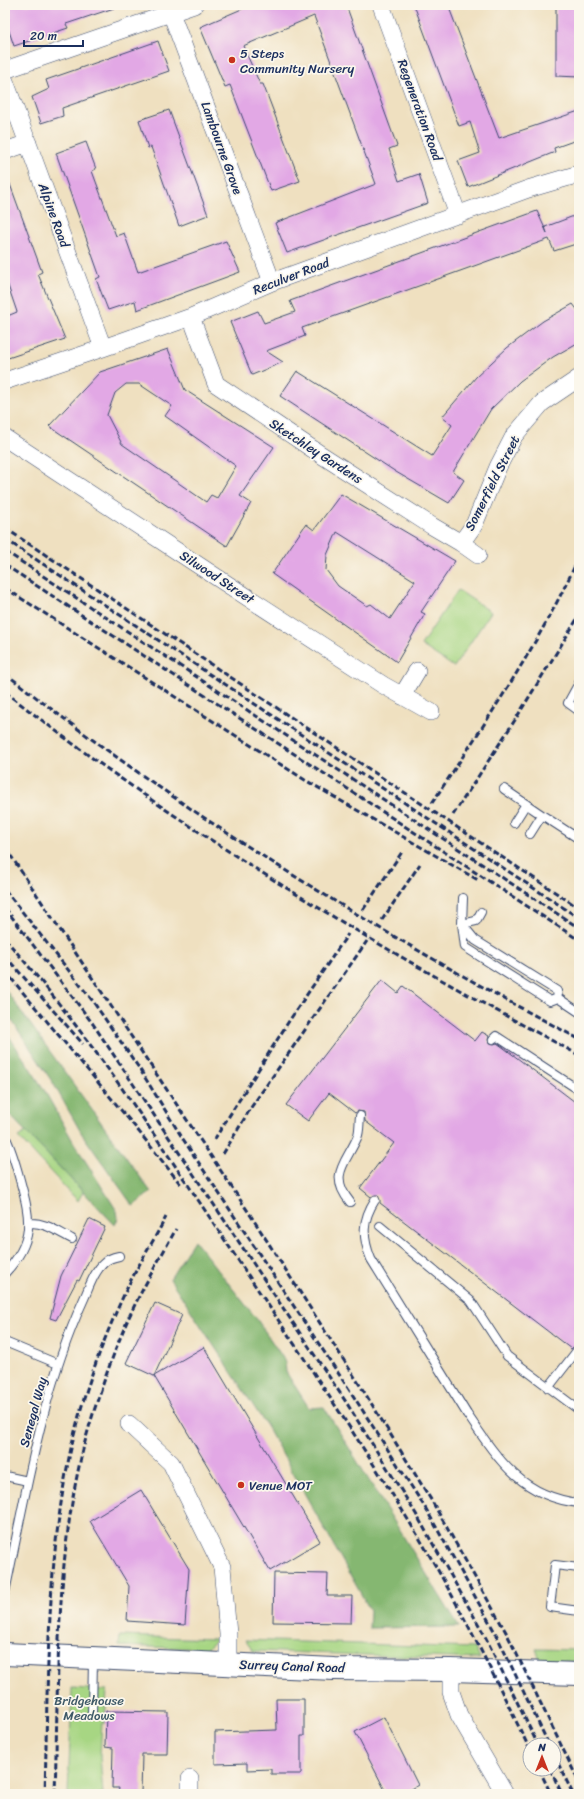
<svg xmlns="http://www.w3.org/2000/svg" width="584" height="1799" font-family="Sriracha,sans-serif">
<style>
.green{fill:#a7d683;stroke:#618270}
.forest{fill:#85b771;stroke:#507368}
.building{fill:#e2a8e5;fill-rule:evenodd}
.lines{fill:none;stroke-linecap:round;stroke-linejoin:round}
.lane-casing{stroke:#3b4a6d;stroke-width:10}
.street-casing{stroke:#3b4a6d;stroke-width:18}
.secondary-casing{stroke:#3b4a6d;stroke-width:24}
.lane{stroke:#fff;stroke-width:8}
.street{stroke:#fff;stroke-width:17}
.secondary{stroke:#fff;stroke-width:22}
.rail{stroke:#1b2f5e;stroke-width:3;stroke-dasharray:6 3;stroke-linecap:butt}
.lane-bridge-casing{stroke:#3b4a6d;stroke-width:10;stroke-linecap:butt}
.lane-bridge{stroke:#fff;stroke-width:8}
.poi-dot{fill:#c8321e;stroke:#fbf7ec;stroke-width:1.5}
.labels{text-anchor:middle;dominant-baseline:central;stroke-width:3.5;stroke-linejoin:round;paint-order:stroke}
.poi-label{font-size:13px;fill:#1b2f5e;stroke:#fbf7ec;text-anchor:start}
.street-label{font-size:13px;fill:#1b2f5e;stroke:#fbf7ec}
.park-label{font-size:13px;fill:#3e5967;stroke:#fbf7ec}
</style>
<rect width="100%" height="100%" fill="#fbf7ec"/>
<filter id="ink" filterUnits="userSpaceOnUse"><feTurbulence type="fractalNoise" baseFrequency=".025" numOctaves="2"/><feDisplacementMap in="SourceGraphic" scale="8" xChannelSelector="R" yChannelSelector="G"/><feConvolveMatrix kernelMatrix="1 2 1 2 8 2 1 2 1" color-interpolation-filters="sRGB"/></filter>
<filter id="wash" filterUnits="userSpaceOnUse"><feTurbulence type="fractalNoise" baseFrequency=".012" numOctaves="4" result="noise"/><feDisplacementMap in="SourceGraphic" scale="16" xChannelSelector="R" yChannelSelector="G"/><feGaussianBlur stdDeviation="0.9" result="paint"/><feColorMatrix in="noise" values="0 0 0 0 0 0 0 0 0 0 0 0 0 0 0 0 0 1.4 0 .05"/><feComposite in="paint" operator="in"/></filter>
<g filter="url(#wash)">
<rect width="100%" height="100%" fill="#efe0c0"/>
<path class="green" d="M458 590 491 612 454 667 421 645Z
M26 1132 83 1192 78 1201 18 1137Z
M120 1636 216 1639 207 1649 119 1646Z
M245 1640 475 1648 480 1659 253 1651Z
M536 1649 579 1650V1662L540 1660Z
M72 1688 107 1690 105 1723H102L100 1756 103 1794H68Z"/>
<path class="forest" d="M5 989 151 1192 133 1206 82 1134 53 1083 5 1010Z
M5 1030 43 1088 74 1143 117 1211 118 1218 115 1225 5 1110Z
M194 1240 256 1318 285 1361 286 1372 309 1408 324 1407 459 1627 369 1628 370 1610 266 1425 170 1279Z"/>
<g id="blocks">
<path class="building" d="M5 5H114V8L66 24 68 28 14 46 5 19Z
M251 5H346L397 146 389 149 399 181 419 174 428 203 287 253 275 223 376 184 314 16 243 46 260 84H263L300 181 271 191 230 85 225 87 200 27Z
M414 5H448L499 138 579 111V139L554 148 555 152 468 187 458 161 480 153 470 122 459 126Z
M556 5H579V77L556 76Z
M158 41 169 71 62 108 63 116 41 123 32 97 49 89 46 80Z
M169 110 208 215 179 226 151 147 148 148 139 120Z
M86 142 96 169 92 171 116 236 124 233 138 272 226 241 240 272 137 310 135 301 108 310 96 279 100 277 56 153Z
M5 176H7L42 272 38 274 65 339 5 359V317L17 312 5 277Z
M537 211 547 233 545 227 579 214V243L554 251 549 239 302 328 305 336 266 351 283 362 252 375 230 322 258 311 264 323 295 312 290 301Z
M573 304 579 312V342L553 357 520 381 491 409 453 472 464 480 449 503 396 472 280 396 297 371 432 456 452 425 442 417 476 377 507 348 543 321Z
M168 349 185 390 274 447 240 496 251 503 227 546 49 426 100 372ZM126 384H139L172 406 165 416 236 466 217 498 211 495 206 502 122 444 107 415 115 393Z
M341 494 455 561 421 612 425 614 397 662 272 574 306 524 314 530ZM337 532 415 581 390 619 371 604 367 606 338 586 326 570 327 555Z
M382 980 398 993 403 986 475 1041 482 1032 489 1036 488 1040 489 1043 494 1044 497 1043 504 1048 579 1105V1342L571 1349 380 1203V1200L378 1195H375L371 1197 360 1188 394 1143 365 1121 364 1112 358 1111 355 1113 329 1093 308 1121 286 1105Z
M89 1219 105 1227 79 1281 77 1280 56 1320 50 1318 61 1276Z
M155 1303 182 1315 154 1376 126 1363Z
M204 1347 320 1541 270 1571 154 1376Z
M141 1490 189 1569 185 1625 127 1621 129 1586 90 1521Z
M274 1573 328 1574 327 1596H352L351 1623 273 1622Z
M276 1699H304V1736H301V1774H271V1769L247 1770V1763L215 1764V1732L277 1730Z
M106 1711 168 1712 167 1754H142L141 1794H118L119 1788H112L113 1748 105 1747Z
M384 1717 418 1785 404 1794H387L355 1732Z"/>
</g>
</g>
<g filter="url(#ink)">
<use href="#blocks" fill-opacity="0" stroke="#3b4a6d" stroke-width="1"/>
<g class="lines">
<g class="lane-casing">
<path id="lane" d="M579 683 568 703 579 711
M504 789 542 815
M514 823 526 804
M530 834 542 815 579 839
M463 898 462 924 465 947 550 1001 558 998 557 991 475 940 462 924 476 921 481 912
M558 998 579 1012
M493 1039 496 1036 579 1090
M5 1136C12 1150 16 1165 20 1180 31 1220 35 1241 5 1273
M350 1202C328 1175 346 1163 357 1138 360 1132 359 1123 360 1116
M29 1223C45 1222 58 1232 72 1239
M380 1226 471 1301 507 1356 579 1410
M5 1342 58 1364
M548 1388 579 1348
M467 1414C497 1458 521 1497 579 1503
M5 1476 28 1481
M579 1568 555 1565 550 1607 579 1611
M5 1592C26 1494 41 1393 83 1301 89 1288 94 1271 105 1262 109 1258 114 1257 119 1256
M92 1714 93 1659"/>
</g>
<g class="street-casing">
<path id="street" d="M168 5 272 282
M381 5 458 215
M5 70 194 5
M5 81 103 348
M5 151 28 143
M191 317 216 384 320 454 432 526 461 543 478 555
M5 381 103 348 191 317 272 282 528 189 579 174
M5 438 227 584 383 685 431 712
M461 543 474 525 498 467 514 436 542 403 579 378
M402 696 417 671
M129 1424 171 1463 222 1567 228 1634V1664
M451 1670V1692L459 1715 505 1794
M190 1779V1794"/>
</g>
<g class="secondary-casing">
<path id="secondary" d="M5 1654 334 1669 451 1670 579 1674"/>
</g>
<use href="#lane" class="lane"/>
<use href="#street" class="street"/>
<use href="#secondary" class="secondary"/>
<path class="rail" d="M5 528 579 908
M5 539 579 918
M5 551 579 928
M5 565 579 940
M5 588 305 780 478 880
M5 673C183 814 378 933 579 1039
M5 692C44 722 83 752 123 780 268 882 422 972 579 1055
M432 803C485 723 539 645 579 557
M453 815 515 720 579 616
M5 847 251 1216 363 1390 433 1503 507 1634 579 1782
M5 890 92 1000 139 1068 183 1139 354 1397 426 1509 496 1634 549 1745
M5 908 93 1024 346 1402 416 1514 484 1634 538 1745
M363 910 402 852
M382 920 420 864
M5 939C91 1036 162 1146 234 1254 292 1341 352 1428 407 1518 453 1592 492 1671 530 1750
M5 956 83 1044
M5 971 136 1128 182 1186
M214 1140 289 1021 348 934
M223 1154 252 1106 367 941
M554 1755 573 1794
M539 1769 551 1794
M550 1769 562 1794
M45 1794C48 1672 46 1547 76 1427 89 1377 108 1327 131 1280 142 1259 155 1238 166 1217
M55 1794C59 1663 54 1525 98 1399 107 1372 117 1344 129 1317 143 1287 160 1258 176 1229"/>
<g class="lane-bridge-casing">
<path id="lane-bridge" d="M375 1200C362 1220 362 1237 371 1259L467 1414"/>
</g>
<use href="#lane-bridge" class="lane-bridge"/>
</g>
</g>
<g class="poi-dot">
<circle cx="232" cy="60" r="4"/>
<circle cx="241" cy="1485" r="4"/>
</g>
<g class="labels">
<g class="poi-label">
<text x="240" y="53">5 Steps<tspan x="240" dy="15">Community Nursery</tspan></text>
<text x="249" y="1485">Venue MOT</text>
</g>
<g class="street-label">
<text transform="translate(420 110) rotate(70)">Regeneration Road</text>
<text transform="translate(222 148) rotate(70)">Lambourne Grove</text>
<text transform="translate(54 215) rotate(70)">Alpine Road</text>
<text transform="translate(291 276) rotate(-21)">Reculver Road</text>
<text transform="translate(316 451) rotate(33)">Sketchley Gardens</text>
<text transform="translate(492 483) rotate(-63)">Somerfield Street</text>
<text transform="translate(217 577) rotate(33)">Silwood Street</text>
<text transform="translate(33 1412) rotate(-75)">Senegal Way</text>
<text transform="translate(292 1666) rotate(2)">Surrey Canal Road</text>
</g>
<g class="park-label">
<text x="89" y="1700">Bridgehouse<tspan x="89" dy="15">Meadows</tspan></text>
</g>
</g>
<rect width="584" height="1799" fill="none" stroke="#fbf7ec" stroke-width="20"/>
<g transform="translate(542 1757)"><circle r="19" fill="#fbf7ec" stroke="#a1a7b3"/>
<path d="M0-3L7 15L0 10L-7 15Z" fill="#c8321e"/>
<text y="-6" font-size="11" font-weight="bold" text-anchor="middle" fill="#1b2f5e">N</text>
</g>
<path d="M24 40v6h59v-6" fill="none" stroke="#1b2f5e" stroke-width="2"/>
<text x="30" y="40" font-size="12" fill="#1b2f5e" stroke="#fbf7ec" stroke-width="3" paint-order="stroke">20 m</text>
</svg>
